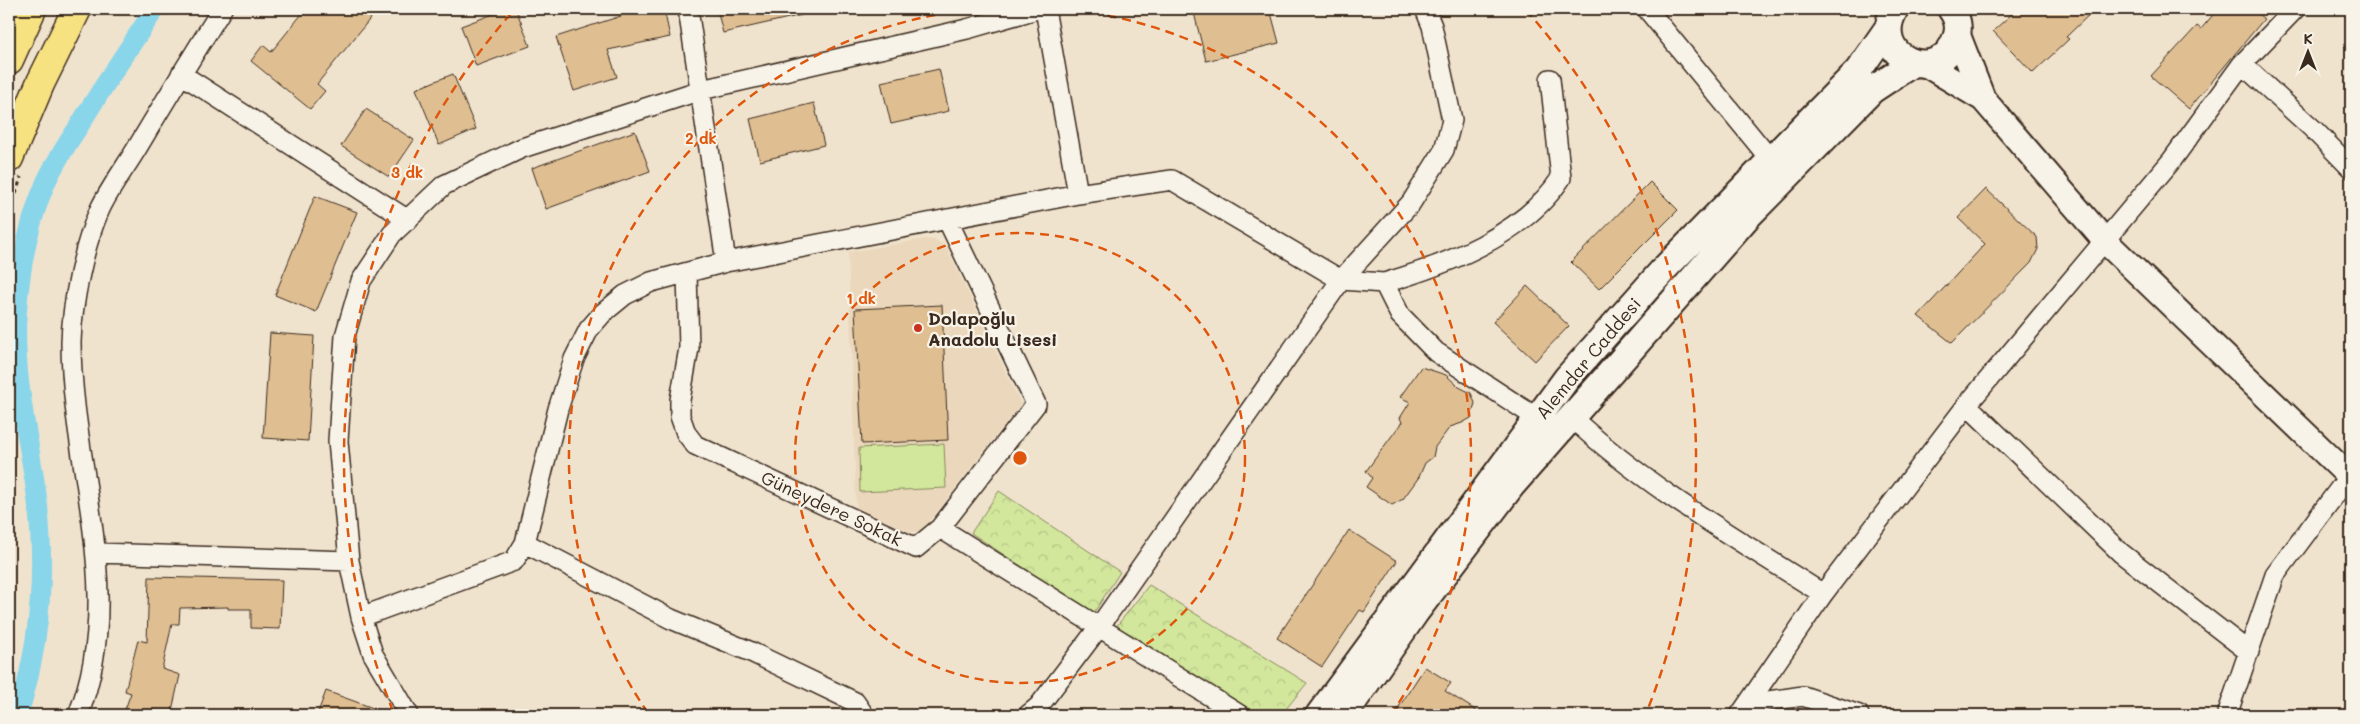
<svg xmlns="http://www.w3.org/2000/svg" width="2360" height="724" font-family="Mali,sans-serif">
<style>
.built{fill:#ebd8bc}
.park{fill:url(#park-crowns);stroke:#86885d}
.pitch{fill:#d2e79c;stroke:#86885d}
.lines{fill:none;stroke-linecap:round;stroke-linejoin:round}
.canal{stroke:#89d5ea;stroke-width:20}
.building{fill:#dfbf92;stroke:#3b2a1e}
.minor-casing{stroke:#3b2a1e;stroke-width:22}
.tertiary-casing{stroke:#3b2a1e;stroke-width:28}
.secondary-casing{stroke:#3b2a1e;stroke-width:30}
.primary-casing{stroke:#3b2a1e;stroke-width:31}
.path{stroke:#3b2a1e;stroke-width:3;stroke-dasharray:4 4;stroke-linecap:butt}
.minor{stroke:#f7f3e8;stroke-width:19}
.tertiary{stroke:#f7f3e8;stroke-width:24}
.secondary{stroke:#f7f3e8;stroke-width:26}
.primary{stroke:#f7e281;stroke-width:28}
.ring{fill:none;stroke:#df570d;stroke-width:2.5;stroke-dasharray:9 6}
.poi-dot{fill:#c8321e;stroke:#f7f3e8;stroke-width:2}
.labels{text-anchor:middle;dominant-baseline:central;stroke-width:4.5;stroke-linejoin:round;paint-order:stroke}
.poi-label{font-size:18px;font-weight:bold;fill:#3b2a1e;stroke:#f7f3e8;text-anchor:start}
.street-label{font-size:18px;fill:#3b2a1e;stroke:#f7f3e8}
.centre{fill:#df570d;stroke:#f7f3e8;stroke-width:2.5}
.ring-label{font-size:15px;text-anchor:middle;font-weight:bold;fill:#df570d;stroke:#f7f3e8;stroke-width:4.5;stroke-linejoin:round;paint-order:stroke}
</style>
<defs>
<pattern id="park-crowns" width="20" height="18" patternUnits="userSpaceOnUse" patternTransform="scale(1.25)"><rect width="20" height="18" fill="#d2e79c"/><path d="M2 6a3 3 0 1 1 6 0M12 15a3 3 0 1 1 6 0" fill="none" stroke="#b5c686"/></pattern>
</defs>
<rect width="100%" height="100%" fill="#f0e3ce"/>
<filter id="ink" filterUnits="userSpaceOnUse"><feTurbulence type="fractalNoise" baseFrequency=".02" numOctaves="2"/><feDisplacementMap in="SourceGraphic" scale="10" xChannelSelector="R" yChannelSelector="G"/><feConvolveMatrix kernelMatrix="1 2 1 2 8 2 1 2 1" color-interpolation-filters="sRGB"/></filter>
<g filter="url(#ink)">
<path class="built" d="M924 239 936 240 947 248 1021 404 922 531 910 532 856 508 848 252Z"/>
<path class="park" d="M999 491 1120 572 1093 614 971 533Z
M1149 585 1307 683 1281 715H1255L1116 627Z"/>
<path class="pitch" d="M944 444 946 488 860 492 859 448Z"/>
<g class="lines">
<path class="canal" d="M18 715C40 645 46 571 37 498 29 437 12 373 17 310 20 268 29 221 46 182 55 162 67 144 79 126 103 86 129 48 155 9"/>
</g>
<path class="building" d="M306 9H378L317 84 325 91 310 109 251 61 263 45 271 52Z
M507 9H516L530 46 476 66 461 26Z
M619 9H664L670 37 608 50 617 77 574 91 556 37 621 16Z
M717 9H801L802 15 723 33Z
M1193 9H1270L1279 43 1206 61Z
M2017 9H2095L2066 37 2069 39 2033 73 1993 31Z
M2218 9H2252L2264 19 2189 109 2151 76 2197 26 2201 29Z
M939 69 949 111 891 124 881 82Z
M453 74 476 129 439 145 416 89Z
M814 103 824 145 760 161 750 119Z
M366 109 414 140 389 177 341 146Z
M635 131 650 171 546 209 532 168Z
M1650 182 1678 210 1599 289 1571 262Z
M1986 189 2037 237 2038 249 2031 263 1952 343 1918 316 1985 244 1958 218Z
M315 196 357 212 316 312 275 295Z
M1527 286 1569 326 1535 361 1493 322Z
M942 305 948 440 862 444 855 309Z
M270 333 314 336 308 441 263 438Z
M1421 367 1446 375 1459 387 1471 393 1475 403 1471 418 1462 423 1450 427 1435 447 1433 457 1425 463 1419 477 1403 499 1392 505 1366 487 1372 478 1366 471 1402 422 1400 418 1410 402 1400 397Z
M1349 530 1397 561 1364 612 1360 610 1322 667 1277 638Z
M149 577 282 580 280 629 251 628V609H228V607L180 608 179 624H172L162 669 180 675 171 715H123L131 693 125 691 138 640 147 642Z
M1425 667 1451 683 1445 691 1483 715H1405L1397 710Z
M326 691 387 713V715H317Z"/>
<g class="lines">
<g class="minor-casing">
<path id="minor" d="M688 9 726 262
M1045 9 1078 194
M1647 9 1770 159
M2242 64 2313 129 2351 168
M181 74 408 220
M687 273 689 348 680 400V416L686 433 695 445 916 548 940 528 1240 715
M1384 283C1446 265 1524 235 1561 178L1550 79
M1967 405 2121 553 2249 652
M1571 417C1646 487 1737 539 1823 594
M940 528 1036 404 947 219
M525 543 671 619 749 651 855 702 864 715
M97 553 349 561
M361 617 514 561 525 543 558 409 574 359 589 329 603 313 625 295 651 282 726 262 1078 194 1172 180 1341 280 1411 203 1444 150 1452 120 1432 26 1425 9
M1748 704 1803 696 1859 715
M78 715C127 593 71 467 71 342 72 303 84 244 100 209 110 188 125 168 137 148 165 101 193 55 222 9
M409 715 373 654 361 617 349 561 338 441 345 336 361 281 392 234 444 185 522 148 701 90 967 29 1037 9
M1028 715 1039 706 1099 627 1341 280 1384 283 1400 315 1436 352 1537 418
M1740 715 1823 594 1967 405 2172 160 2242 64 2295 9
M2227 715 2275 575 2349 476"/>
</g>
<g class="tertiary-casing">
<path id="tertiary" d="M1958 35 1983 99
M1925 64 1983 99 2105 241 2351 478"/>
</g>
<g class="secondary-casing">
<path id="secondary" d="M1895 9C1867 57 1939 88 1956 38 1960 28 1957 17 1951 9
M1319 715 1567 378 1665 268 1858 71 1888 28
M1344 715 1415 613 1512 485 1747 217 1872 90 1913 63"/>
</g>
<g class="primary-casing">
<path id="primary" d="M9 60 32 9
M9 158 40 84 77 9"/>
</g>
<path class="path" d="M9 217 21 177"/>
<use href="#minor" class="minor"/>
<use href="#tertiary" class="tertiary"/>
<use href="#secondary" class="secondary"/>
<use href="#primary" class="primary"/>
</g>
</g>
<g class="ring">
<circle cx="1020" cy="458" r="225"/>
<path d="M648 713A451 451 0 0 1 977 9M1063 9A451 451 0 0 1 1392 713"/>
<path d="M393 711A676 676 0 0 1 514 10M1526 10A676 676 0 0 1 1647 711"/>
</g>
<circle class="poi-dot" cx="918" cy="328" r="5"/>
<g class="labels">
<g class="poi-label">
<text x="928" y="318">Dolapoğlu<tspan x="928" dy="21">Anadolu Lisesi</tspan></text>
</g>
<g class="street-label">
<text transform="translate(1588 358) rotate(-50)">Alemdar Caddesi</text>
<text transform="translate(832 508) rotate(25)">Güneydere Sokak</text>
</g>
</g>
<circle cx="1020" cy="458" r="8" class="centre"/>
<g class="ring-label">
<text x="701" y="144">2 dk</text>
<text x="407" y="178">3 dk</text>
<text x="861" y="304">1 dk</text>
</g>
<rect width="2360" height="724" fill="none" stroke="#f7f3e8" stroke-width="30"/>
<rect x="15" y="15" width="2330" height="694" fill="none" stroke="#3b2a1e" stroke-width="2" filter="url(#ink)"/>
<g transform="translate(2308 52)" stroke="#f7f3e8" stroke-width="4" paint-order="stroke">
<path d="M0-4L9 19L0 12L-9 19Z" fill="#3b2a1e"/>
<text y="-8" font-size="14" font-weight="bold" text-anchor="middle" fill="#3b2a1e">K</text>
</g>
</svg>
